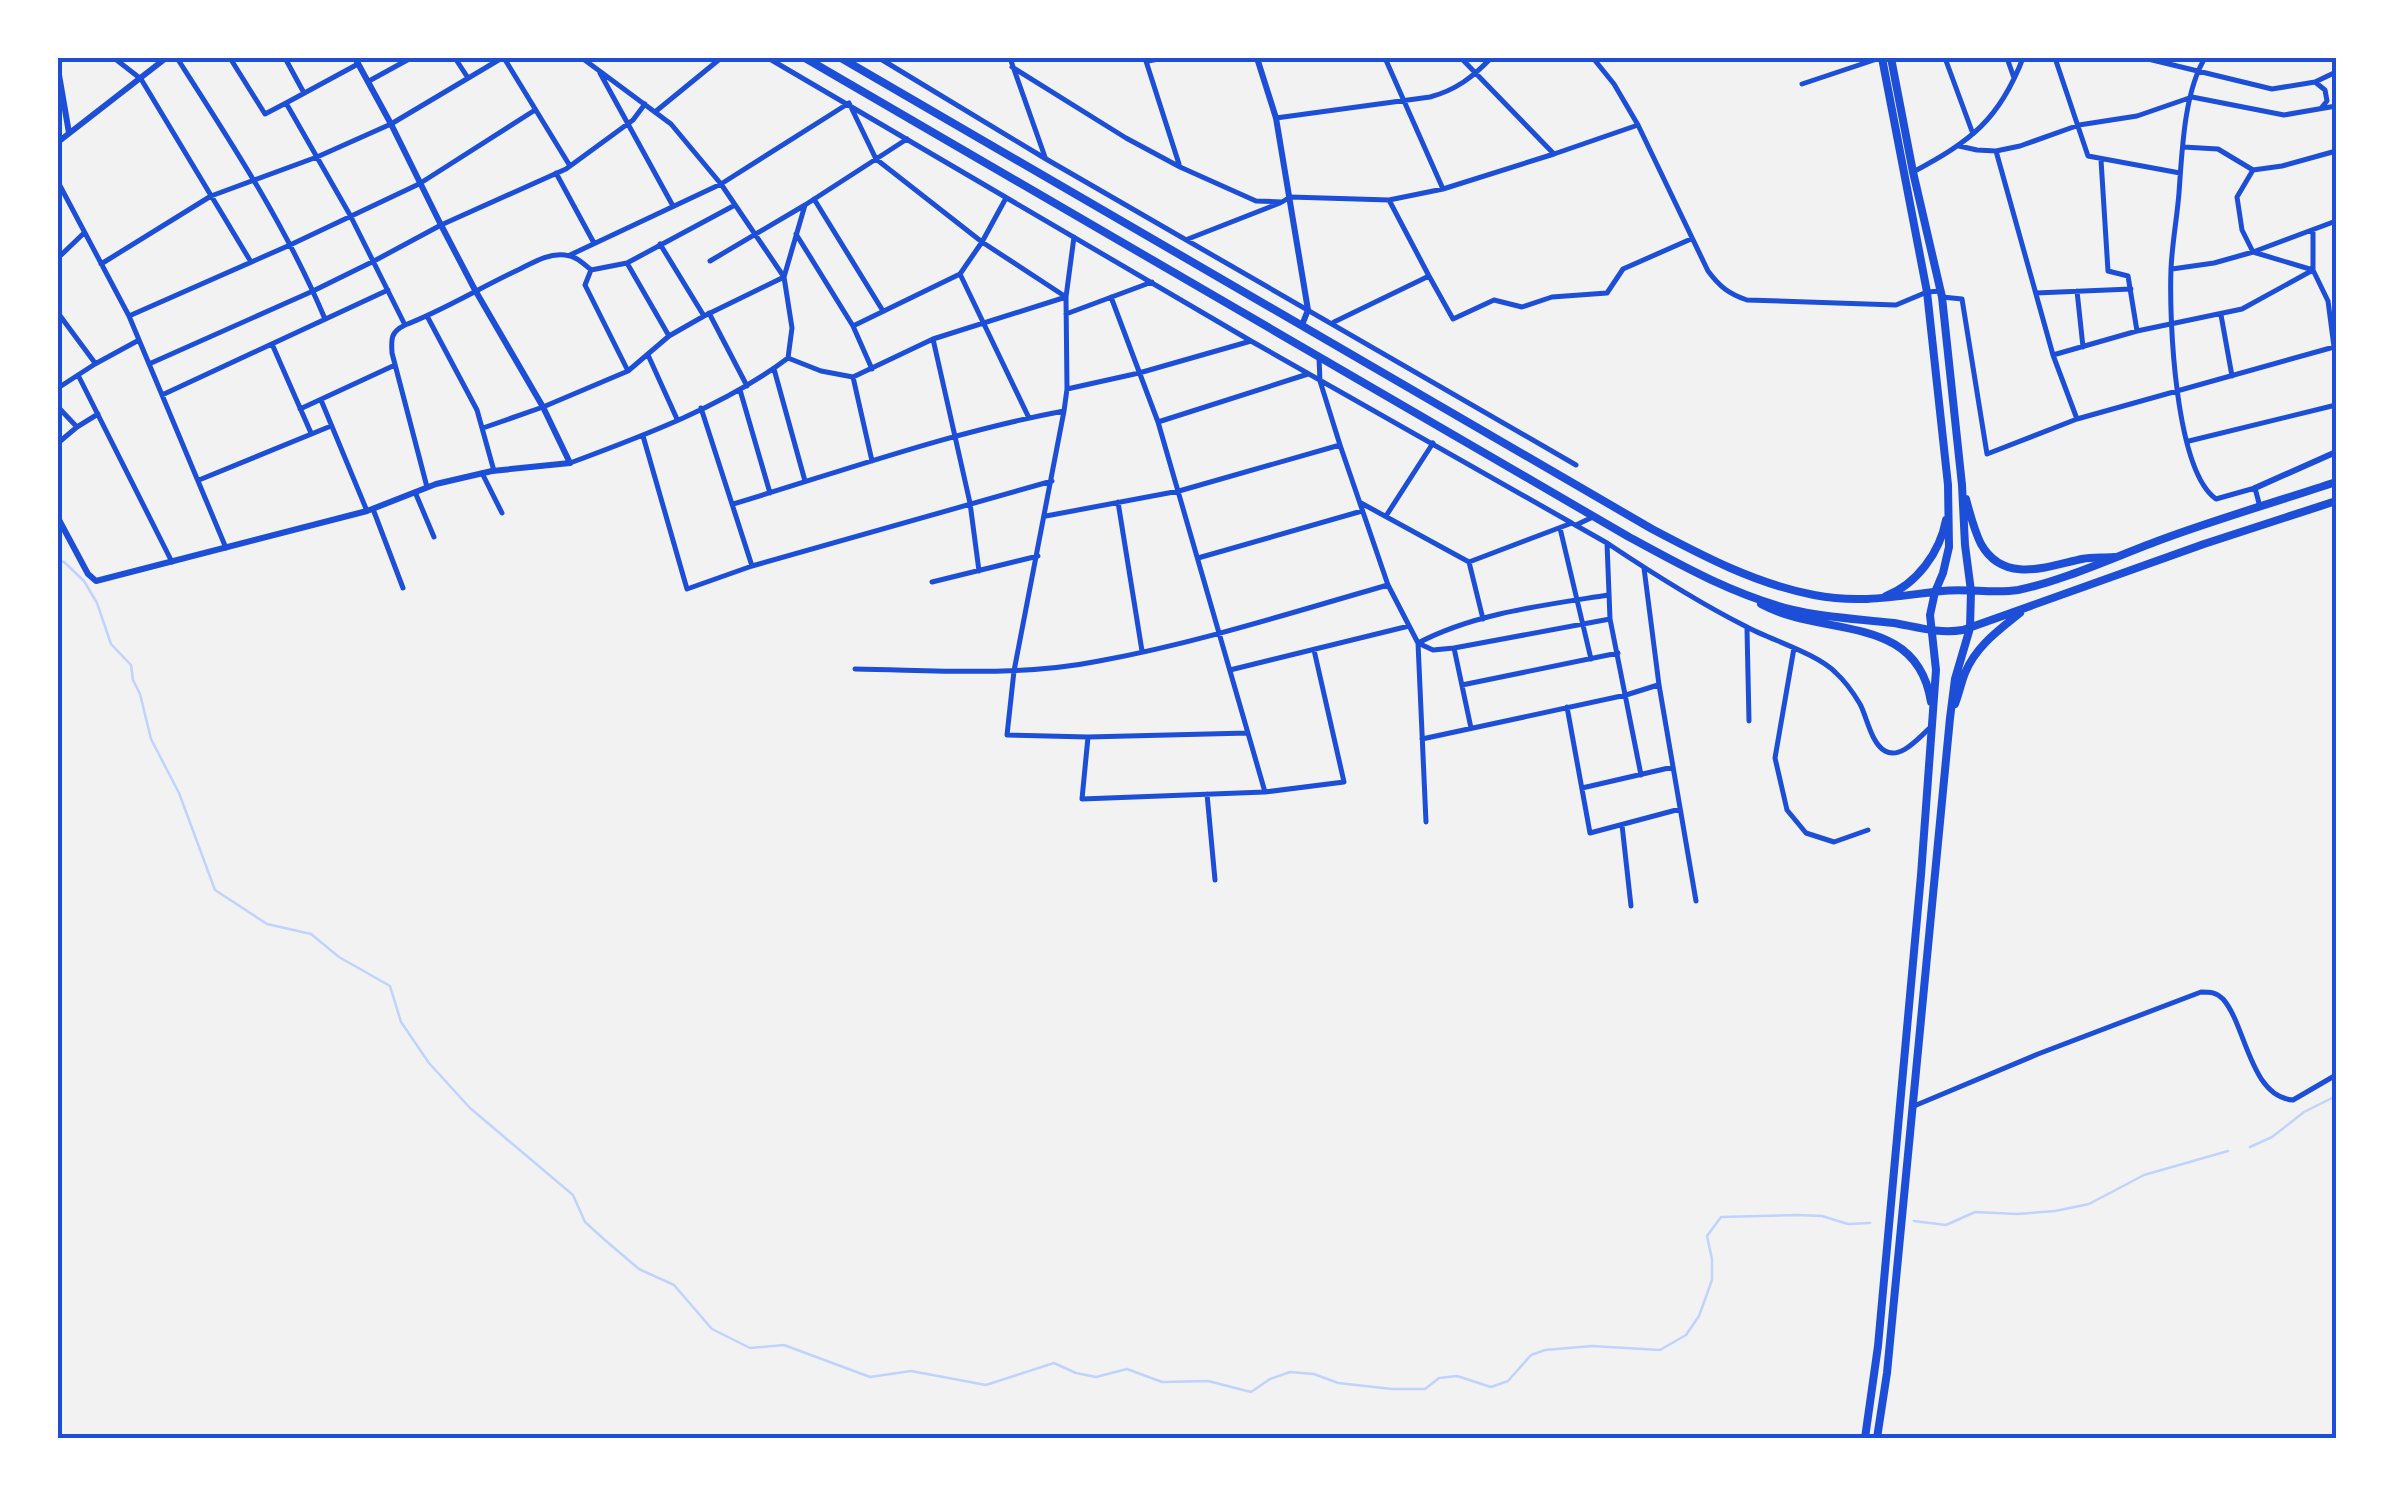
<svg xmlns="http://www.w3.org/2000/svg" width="2394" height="1496" font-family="'DM Sans',sans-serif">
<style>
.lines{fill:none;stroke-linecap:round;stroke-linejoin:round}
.stream{stroke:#bfd3fe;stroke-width:2.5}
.minor{stroke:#1d4ed8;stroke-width:5}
.tertiary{stroke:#1d4ed8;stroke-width:6}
.primary{stroke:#1d4ed8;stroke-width:8}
.trunk{stroke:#1d4ed8;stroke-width:8}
.neatline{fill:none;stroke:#1d4ed8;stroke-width:4}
</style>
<rect width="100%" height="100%" fill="#f2f2f2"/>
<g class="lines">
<path class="stream" d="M58 561 64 562 84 581 97 603 111 644 131 665 133 680 140 694 151 739 179 793 215 890 267 924 311 934 339 957 390 986 401 1022 429 1063 470 1108 573 1195 585 1222 606 1241 639 1269 674 1285 712 1329 750 1348 784 1345 870 1377 911 1371 986 1385 1054 1363 1076 1373 1096 1377 1127 1369 1162 1382 1208 1381 1251 1392 1270 1379 1290 1372 1314 1374 1338 1383 1392 1389H1425L1439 1378 1457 1376 1491 1387 1508 1381 1531 1355 1545 1350 1592 1346 1660 1350 1686 1335 1699 1316 1712 1280V1259L1707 1236 1721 1217 1797 1215 1822 1216 1848 1224 1870 1223
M2250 1147 2272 1137 2304 1112 2336 1096
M1914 1221 1946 1225 1975 1212 2017 1214 2055 1211 2089 1204 2144 1175 2228 1151"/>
<path class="minor" d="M114 58 141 79 251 262
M177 58C231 142 286 226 325 319
M230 58 265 114 286 103 350 215 405 325C444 310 481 287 520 269 534 262 548 253 565 255 576 256 583 263 591 270L627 263 735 205
M285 58 304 93
M455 58 468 78
M504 58 570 166
M768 58 1251 341 1607 543C1652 573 1699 603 1747 627 1771 640 1818 654 1836 673 1845 681 1854 694 1860 704 1867 717 1871 743 1885 751 1901 760 1919 737 1930 728
M879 58 1046 159 1576 465
M1010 58 1045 157
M1145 58 1179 164
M1385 58 1443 189
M1461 58 1554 154
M1593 58 1614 84 1638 125 1708 271C1720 287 1729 294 1747 300L1896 305 1927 292 1941 291
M1945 58 1973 134
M2007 58 2014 78
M2055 58 2088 156 2180 173
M2144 58 2272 89 2315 82 2325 90 2327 101 2322 107
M2205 58C2184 92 2182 152 2179 193 2177 218 2172 244 2171 269 2169 319 2175 470 2216 499L2255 488 2260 507
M2268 58H2269
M1148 61 1164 58
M1012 67 1126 138 1180 167 1256 201 1282 202 1290 197 1389 200 1443 189 1554 154 1638 125
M600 73 673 206
M369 81 411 58
M2315 82 2336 72
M1802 84 1880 58
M286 103 358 64
M655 112 721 58
M1276 118 1430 97C1456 90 1473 77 1491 58
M1959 146 1977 150 1996 151 2020 146 2079 125 2137 116 2192 97 2284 115 2336 106
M2183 147 2218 149 2253 170 2282 166 2336 151
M1996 151 2053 355 2077 419
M2101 160 2108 271 2128 276 2137 331
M2253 170 2237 197 2242 230 2253 252 2313 270 2328 301 2334 347
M1913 172C1971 141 1999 120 2023 58
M556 173 594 243
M58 182 129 316 226 548
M814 199 883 311
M796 234 853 326 872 369
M1074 237 1066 297 1067 389 1064 411 1014 671 1007 735 1088 737 1248 733
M1188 239 1280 203
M660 244 704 316
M570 255 721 184 849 103 876 159 982 242 1066 297
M58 258 84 233
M710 261 805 205
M627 263 669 336
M101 264 211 196 317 157 391 124 502 58
M2172 269 2214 263 2253 252 2336 221
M591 270 585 285 628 371
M960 274 1029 418
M1429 276 1453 319 1494 300 1522 307 1552 297 1607 293 1623 269 1691 239
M2077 291 2083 347
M2036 293 2131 289
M1111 297 1158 422 1265 792
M1942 297 1962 299 1987 454 2077 419 2334 347
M58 313 95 363
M709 313 747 386
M1066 314 1152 282
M2221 315 2232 376
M129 316 290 245 419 184 535 110
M427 316 477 410 494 471
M1334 322 1429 276 1389 200
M405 325C391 332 391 338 392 353L427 487
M853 326 960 274 982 242 1006 198
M933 339 970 503 979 571
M272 344 311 433
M648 355 677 419
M2053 355 2137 331 2242 309 2313 270V230
M788 358 821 371 853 377 933 339 1066 297
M1319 358 1320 381 1340 445 1388 585 1418 643 1426 822
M149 364 313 291 374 261 441 225 566 169 633 120 645 104
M774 369 805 481
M78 375 172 562
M853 377 872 461
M58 388 95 364 139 340
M1067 389 1139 373 1251 341
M740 390 770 493
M162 395 388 290
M321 400 367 511
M58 407 77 427
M701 408 752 566
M300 409 395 365
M1158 422 1308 374
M483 428 543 407 628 371 669 336 704 316 784 277 721 184 671 124 582 58
M643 436 687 589 752 566 1052 481
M2189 441 2336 405
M58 443 77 427 98 414
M570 463C643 436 726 405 788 358L792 328 784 277 805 205 907 139
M482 473 502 513
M199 480 331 426
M415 492 434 537
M1118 502 1142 651
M1361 503 1469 562 1572 523
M733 504C843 471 951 432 1064 411
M373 509 403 588
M1046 516 1179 491 1340 445
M1386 516 1433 443
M1576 525 1595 516
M1560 528 1591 659
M1607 543 1610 619 1641 775
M1198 558 1362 511
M1469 562 1483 619
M1644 568 1659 685 1696 901
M932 582 1038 556
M1747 629 1749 721
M1418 643C1475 613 1545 605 1608 595
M1418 643 1433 650 1454 648 1610 619
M1454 648 1471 728
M1794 648 1775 758 1787 810 1806 833 1834 842 1868 830
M855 669C936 670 1019 677 1099 661 1197 643 1293 612 1388 585
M1230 670 1409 626
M1462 685 1618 653
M1567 707 1590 833 1680 809
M1088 737 1082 799 1265 792 1344 782 1314 650
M1422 739 1626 695 1658 685
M1582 788 1673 767
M1207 794 1215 880
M1622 825 1631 906
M1914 1106 2038 1054 2201 992C2210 992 2216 992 2223 999 2246 1025 2250 1097 2293 1100L2336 1075"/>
<path class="tertiary" d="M1257 58 1276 118 1308 310 1302 325
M58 69 69 133
M58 142 166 58
M2255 488 2336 452
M58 518 88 574 96 581 367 511 436 484 492 471 570 463 543 407 475 290 441 225 391 124 355 58"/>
<path class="primary" d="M1882 58 1927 292 1948 485 1949 547 1943 573 1935 592
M1891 58 1913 172 1942 297 1962 485 1965 545 1971 591
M1966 499C1970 514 1974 530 1981 544 2004 585 2049 566 2082 559 2092 557 2103 558 2114 557
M1886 596C1917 584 1940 552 1946 520"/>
<path class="trunk" d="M805 58 1629 537C1682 566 1734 595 1793 610 1826 618 1860 619 1894 623 1917 627 1939 634 1963 630L2204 544 2336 501
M841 58 1652 529C1703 556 1756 584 1814 595 1860 604 1897 596 1942 591 1967 588 1994 594 2018 590 2063 581 2119 555 2163 539 2220 518 2279 501 2336 482
M1761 604C1823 638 1917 612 1931 702
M1955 704C1959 694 1961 683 1965 673 1976 646 1999 630 2020 613
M1865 1438 1878 1346 1921 875 1936 670 1930 615 1935 592
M1877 1438 1887 1373 1950 718 1955 679 1970 628 1971 591"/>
</g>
<rect width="2394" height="1496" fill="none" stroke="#ffffff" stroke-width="120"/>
<rect x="60" y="60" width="2274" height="1376" class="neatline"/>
</svg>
